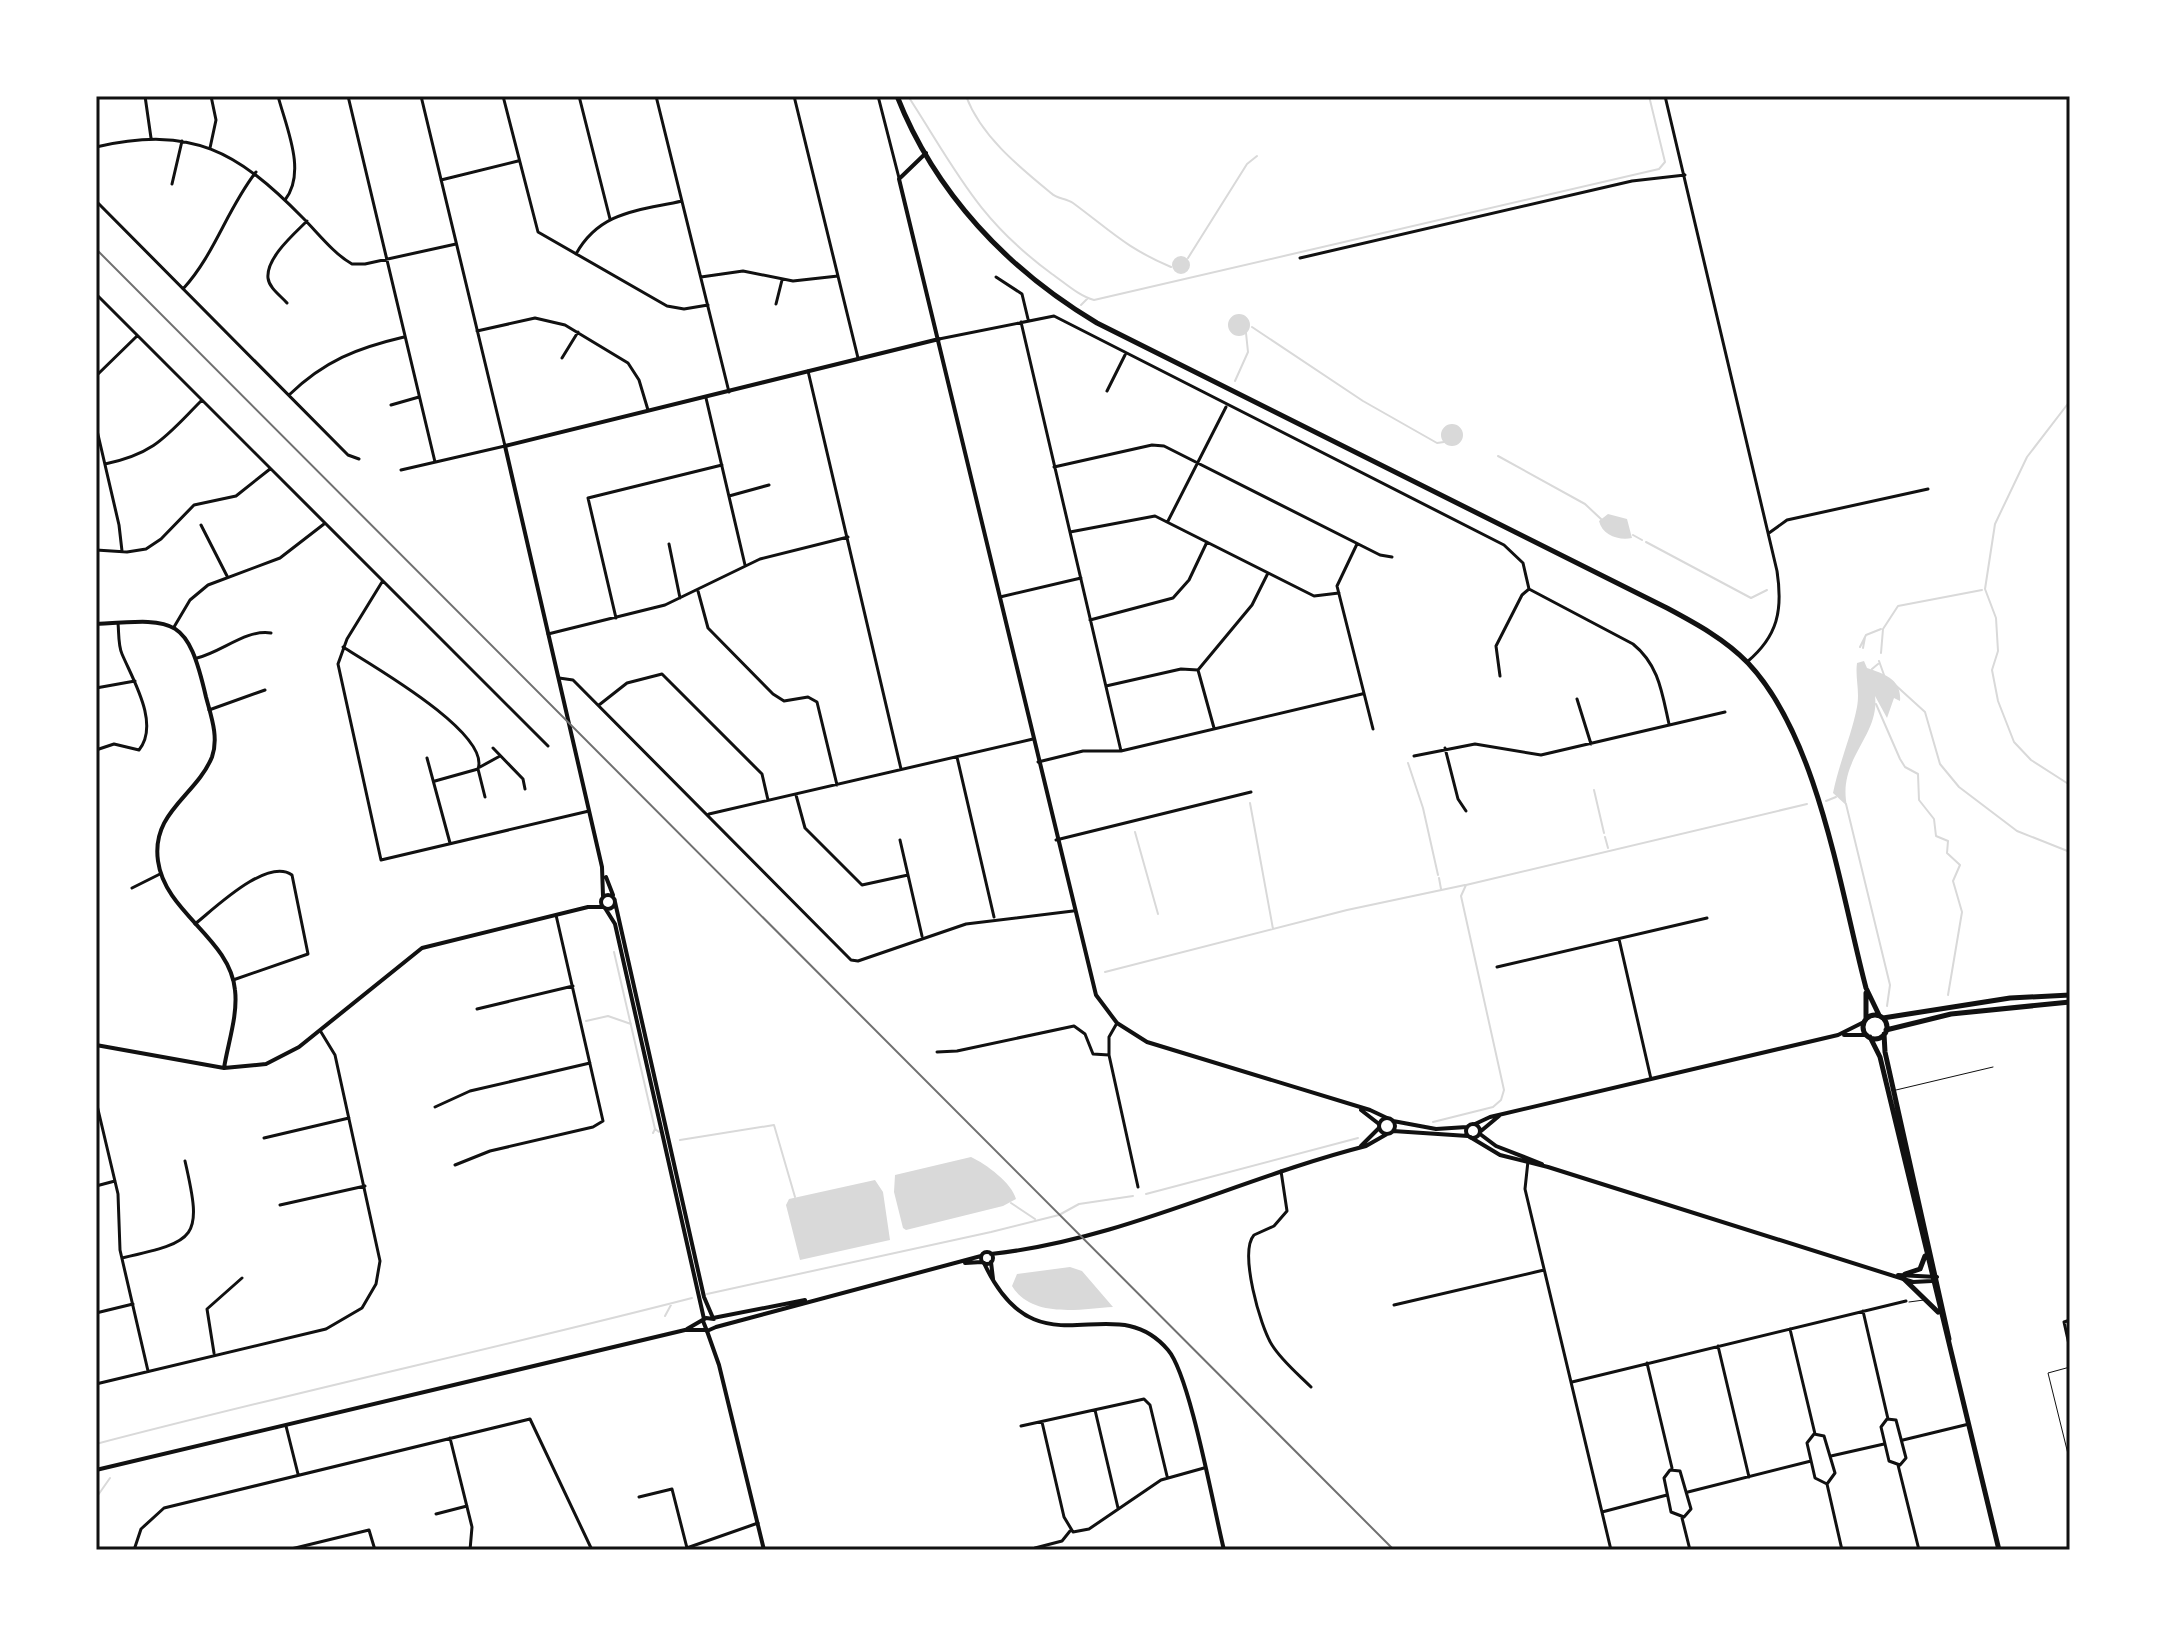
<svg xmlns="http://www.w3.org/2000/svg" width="2166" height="1646" font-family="'Varela Round',sans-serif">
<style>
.water{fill:#d9d9d9}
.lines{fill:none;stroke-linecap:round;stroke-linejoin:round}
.stream{stroke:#d9d9d9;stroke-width:2}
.service{stroke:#111;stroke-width:1}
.minor{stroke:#111;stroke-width:3}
.tertiary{stroke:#111;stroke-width:4}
.secondary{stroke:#111;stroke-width:4}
.trunk{stroke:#111;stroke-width:5}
.rail{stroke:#707070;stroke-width:2}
.neatline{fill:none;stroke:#111;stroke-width:3}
</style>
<rect width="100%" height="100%" fill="#fff"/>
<path class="water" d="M1172 265a9 9 0 1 1 18 0a9 9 0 1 1-18 0Z
M1228 325a11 11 0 1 1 22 0a11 11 0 1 1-22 0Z
M1441 435a11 11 0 1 1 22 0a11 11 0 1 1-22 0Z
M1608 514 1627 519 1632 538C1619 541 1602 535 1599 521Z
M1864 661 1867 668C1884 674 1902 679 1900 701L1894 698 1887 718 1875 696C1880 736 1837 759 1847 806L1833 793C1839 763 1852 734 1857 707 1860 690 1855 678 1857 663Z
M971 1157C986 1164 1012 1183 1016 1199L1003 1206 906 1230 903 1228 894 1192 895 1175Z
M875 1180 883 1192 890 1240 800 1260 786 1205 789 1199Z
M1070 1267 1082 1271 1113 1307C1080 1309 1032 1319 1012 1286L1017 1274Z"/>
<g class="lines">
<path class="stream" d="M908 96C956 170 977 219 1052 274 1065 283 1079 296 1094 300L1659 169 1665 162 1649 96
M966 96C981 136 1018 166 1051 193 1057 199 1066 198 1073 203 1111 231 1126 248 1171 267
M1188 258 1247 164 1257 156
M1081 305 1088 298
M1252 327 1363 401 1437 443 1444 442
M1235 381 1248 352 1246 333
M2070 401 2027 457 1995 524 1985 589 1996 618 1998 651 1992 670 1998 701 2014 742 2031 760 2070 785
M1498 456 1585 504 1601 519
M1633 535 1642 540
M1646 542 1751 598 1767 590
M1860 647 1866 635 1881 629
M1863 648 1865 637
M1881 653 1883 629 1898 606 1982 590
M1879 661 1884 675
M1872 669 1878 664
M1892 682 1925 712 1940 764 1959 787 2017 831 2070 852
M1876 704 1900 759 1905 767 1918 774 1919 800 1934 819 1936 836 1948 841 1947 853 1960 865 1953 881 1962 912 1948 995
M1408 763 1423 808 1438 875
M1594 790 1604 833
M1826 801 1836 797
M1250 803 1273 929
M1846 804 1890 985 1887 1006
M1135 832 1158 914
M1605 837 1608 848
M1439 878 1441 889
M614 952 655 1129
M1105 972 1347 910 1465 885
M586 1021 608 1016 631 1024
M1433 1122 1493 1107 1501 1100 1504 1090 1461 896 1466 885 1807 804
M653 1133 655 1129 659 1132
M680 1140 774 1125 795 1197
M1146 1194 1358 1138
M1011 1203 1035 1219
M707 1294 991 1232 1059 1215 1079 1204 1133 1196
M665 1316 672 1303
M96 1444C294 1392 494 1349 692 1298
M96 1498 110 1478"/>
<path class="service" d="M1896 1090 1993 1067
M1909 1302 1924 1300
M2070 1367 2048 1373 2070 1462"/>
<path class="minor" d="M145 96 151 138
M278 96C286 127 307 172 285 200
M348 96 435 462
M503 96 538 232 667 306 684 309 708 305
M579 96 610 219
M656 96 729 392
M794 96 858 358
M878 96 899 178
M1665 96 1777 571C1783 610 1778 636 1747 662
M96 147C192 125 237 151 303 218 318 233 334 254 352 264H365L456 244
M210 148 216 120 211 96
M441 180 518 161
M172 184 182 141
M96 201 348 455 359 459
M576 254C600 211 638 211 682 201
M1300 258 1632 181 1685 175
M701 277 743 271 793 281 838 276
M996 277 1022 294 1028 319
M183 289C215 254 227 209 256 172
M96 294 548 746
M287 303C281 296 269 288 268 278 266 258 294 234 307 221
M776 304 782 280
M1021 322 1121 751
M477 331 535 318 565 325 628 363 639 380 648 410
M939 339 1054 316 1504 545 1523 563 1529 589
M562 358 578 332
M808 371 901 769
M96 376 137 336
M1107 391 1125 355
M289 395C324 361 357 348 404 337
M706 398 745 565
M391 405 419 397
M96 426 119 525 122 551
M105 464C156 453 166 436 202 400
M1054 467 1152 445 1164 446 1380 555 1392 557
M401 470 505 446 421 96
M729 496 769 485
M1168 521 1226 407
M201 525 227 576
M1070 532 1155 516 1314 596 1339 593
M1769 533 1787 520 1928 489
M669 544 680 598
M1357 544 1337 586 1373 729
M96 550 127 552 146 549 161 539 194 505 236 496 270 469
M382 582 347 639 338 664 381 860 589 811
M1529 589 1633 644C1659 665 1662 693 1669 724
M698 591 708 628 773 694 784 701 808 697 817 702 837 785
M1000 597 1081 578
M616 618 588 498 722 465
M1090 620 1173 598 1189 580 1207 542
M174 627 190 600 208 585 280 558 324 524
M548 634 665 605 760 559 848 537
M343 647C371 665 491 733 478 769L435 781
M197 658C222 652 246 629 271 633
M1198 670 1252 605 1268 573
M1198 670 1214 728
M1500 676 1496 646 1522 595 1529 589
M559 678 573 680 851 960 858 961 966 924 1073 911
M1106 686 1181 669 1198 670
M96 688 135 681
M1577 699 1591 744
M599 705 627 683 662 674 762 774 768 800
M209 710 265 690
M493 748 523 779 525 789
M1445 748 1458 799 1466 811
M96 750 114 744 139 750C160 724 133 680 122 654 118 645 119 633 118 623
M1414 756 1475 744 1541 755 1725 712
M957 757 994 917
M427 758 450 843
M1038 762 1083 751H1121L1362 694
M480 767 500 756
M478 769 485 797
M796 795 805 828 862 885 908 875
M709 814 1033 739
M900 840 922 936
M1056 840 1251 792
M132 888 160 874
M195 924C214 909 267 857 292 875L308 954 233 980
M1619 939 1651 1079
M1497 967 1707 918
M477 1009 573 986
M1117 1023 1109 1037V1055L1138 1187
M937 1052 957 1051 1074 1026 1085 1034 1093 1054 1109 1055
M96 1101 118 1194 120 1250 148 1371
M435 1107 470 1091 590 1063
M264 1138 349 1118
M1528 1161 1525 1189 1611 1550
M455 1165 490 1151 593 1127 603 1121 556 915
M1281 1171 1287 1211 1274 1226 1254 1235C1239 1252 1260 1326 1272 1345 1282 1361 1298 1374 1311 1387
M96 1186 115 1181
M280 1205 365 1186
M122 1258C197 1241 203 1239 185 1161
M1394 1305 1544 1270
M1863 1311 1888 1419
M96 1313 133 1304
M2070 1320 2064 1322 2070 1349
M1790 1329 1815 1434
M1718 1346 1749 1477
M214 1353 207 1309 242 1278
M1647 1363 1672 1468
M1572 1382 1906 1301
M96 1384 326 1329 362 1308 376 1284 380 1261 335 1055 321 1032
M1095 1410 1118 1508
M1887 1419 1896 1420 1906 1458 1900 1465 1889 1461 1881 1427Z
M1042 1422 1064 1517 1073 1532 1089 1529 1161 1480 1204 1468
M286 1426 298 1474
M1021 1426 1144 1399 1150 1405 1167 1476
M1814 1434 1824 1436 1835 1473 1827 1484 1815 1478 1807 1443Z
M450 1438 472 1527 470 1550
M1903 1440 1969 1424
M1831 1456 1884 1444
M1898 1465 1919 1550
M1670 1470 1680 1471 1691 1509 1684 1517 1671 1512 1664 1478Z
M1827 1484 1842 1550
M1688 1492 1811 1461
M639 1497 672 1489 687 1548
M1602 1512 1667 1495
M436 1514 467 1506
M1682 1518 1690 1550
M1035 1548 1062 1541 1070 1531
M134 1550 141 1529 164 1508 530 1419 592 1550
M287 1550 369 1530 375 1550
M681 1550 758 1523"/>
<path class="tertiary" d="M926 153 899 179 1096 995 1117 1023 1147 1042 1370 1110 1387 1118
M96 624C175 619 187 615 206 697 211 716 219 737 212 757 196 796 151 812 158 861 165 913 230 938 235 990 238 1015 228 1043 224 1068
M606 877 613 895
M601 902a7 7 0 1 1 14 0a7 7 0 1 1-14 0Z
M603 896 602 867 505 446 939 339
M615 902 704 1297 713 1318
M605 908 615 924 704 1319
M96 1045 224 1068 266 1064 299 1047 422 948 588 907H603
M1361 1110 1379 1124
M1480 1134 1496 1146 1542 1164
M1470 1137 1500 1155 1548 1167 1913 1282 1932 1281 1937 1277 1898 1275
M991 1262 993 1279
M984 1263C1038 1379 1112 1284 1168 1350 1190 1375 1214 1510 1224 1550
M707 1331 719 1365 764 1550"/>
<path class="secondary" d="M1844 1035H1867
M1379 1126a8 8 0 1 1 16 0a8 8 0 1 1-16 0Z
M1393 1121 1436 1129 1467 1127
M1466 1131a7 7 0 1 1 14 0a7 7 0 1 1-14 0Z
M1475 1124 1490 1117 1838 1035 1864 1022
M1393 1131 1468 1136
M1481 1131 1499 1116
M1361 1146 1379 1128
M981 1258a6 6 0 1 1 12 0a6 6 0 1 1-12 0Z
M991 1254C1121 1240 1240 1178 1366 1146L1387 1134
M965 1263 982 1262
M713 1318 805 1300
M703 1321 707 1331 716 1327
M716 1327 981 1256
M687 1329 706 1318 714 1319
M96 1470 685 1330H705"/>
<path class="trunk" d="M897 96C935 193 1008 270 1097 323L1667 608C1695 623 1725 639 1748 663 1818 737 1840 889 1866 988L1879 1015
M1863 1027a12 12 0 1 1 24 0a12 12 0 1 1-24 0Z
M1866 1018V993
M1883 1018 2010 998 2070 995
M1886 1030 1951 1014 2070 1002
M1884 1034 1885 1052 1949 1339
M1870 1037 1880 1057 1999 1550
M1905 1274 1920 1269 1925 1256
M1904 1279 1938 1312"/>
<path class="rail" d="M96 249 1394 1550"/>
</g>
<rect width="2166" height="1646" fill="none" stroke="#ffffff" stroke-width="196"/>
<rect x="98" y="98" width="1970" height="1450" class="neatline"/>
</svg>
